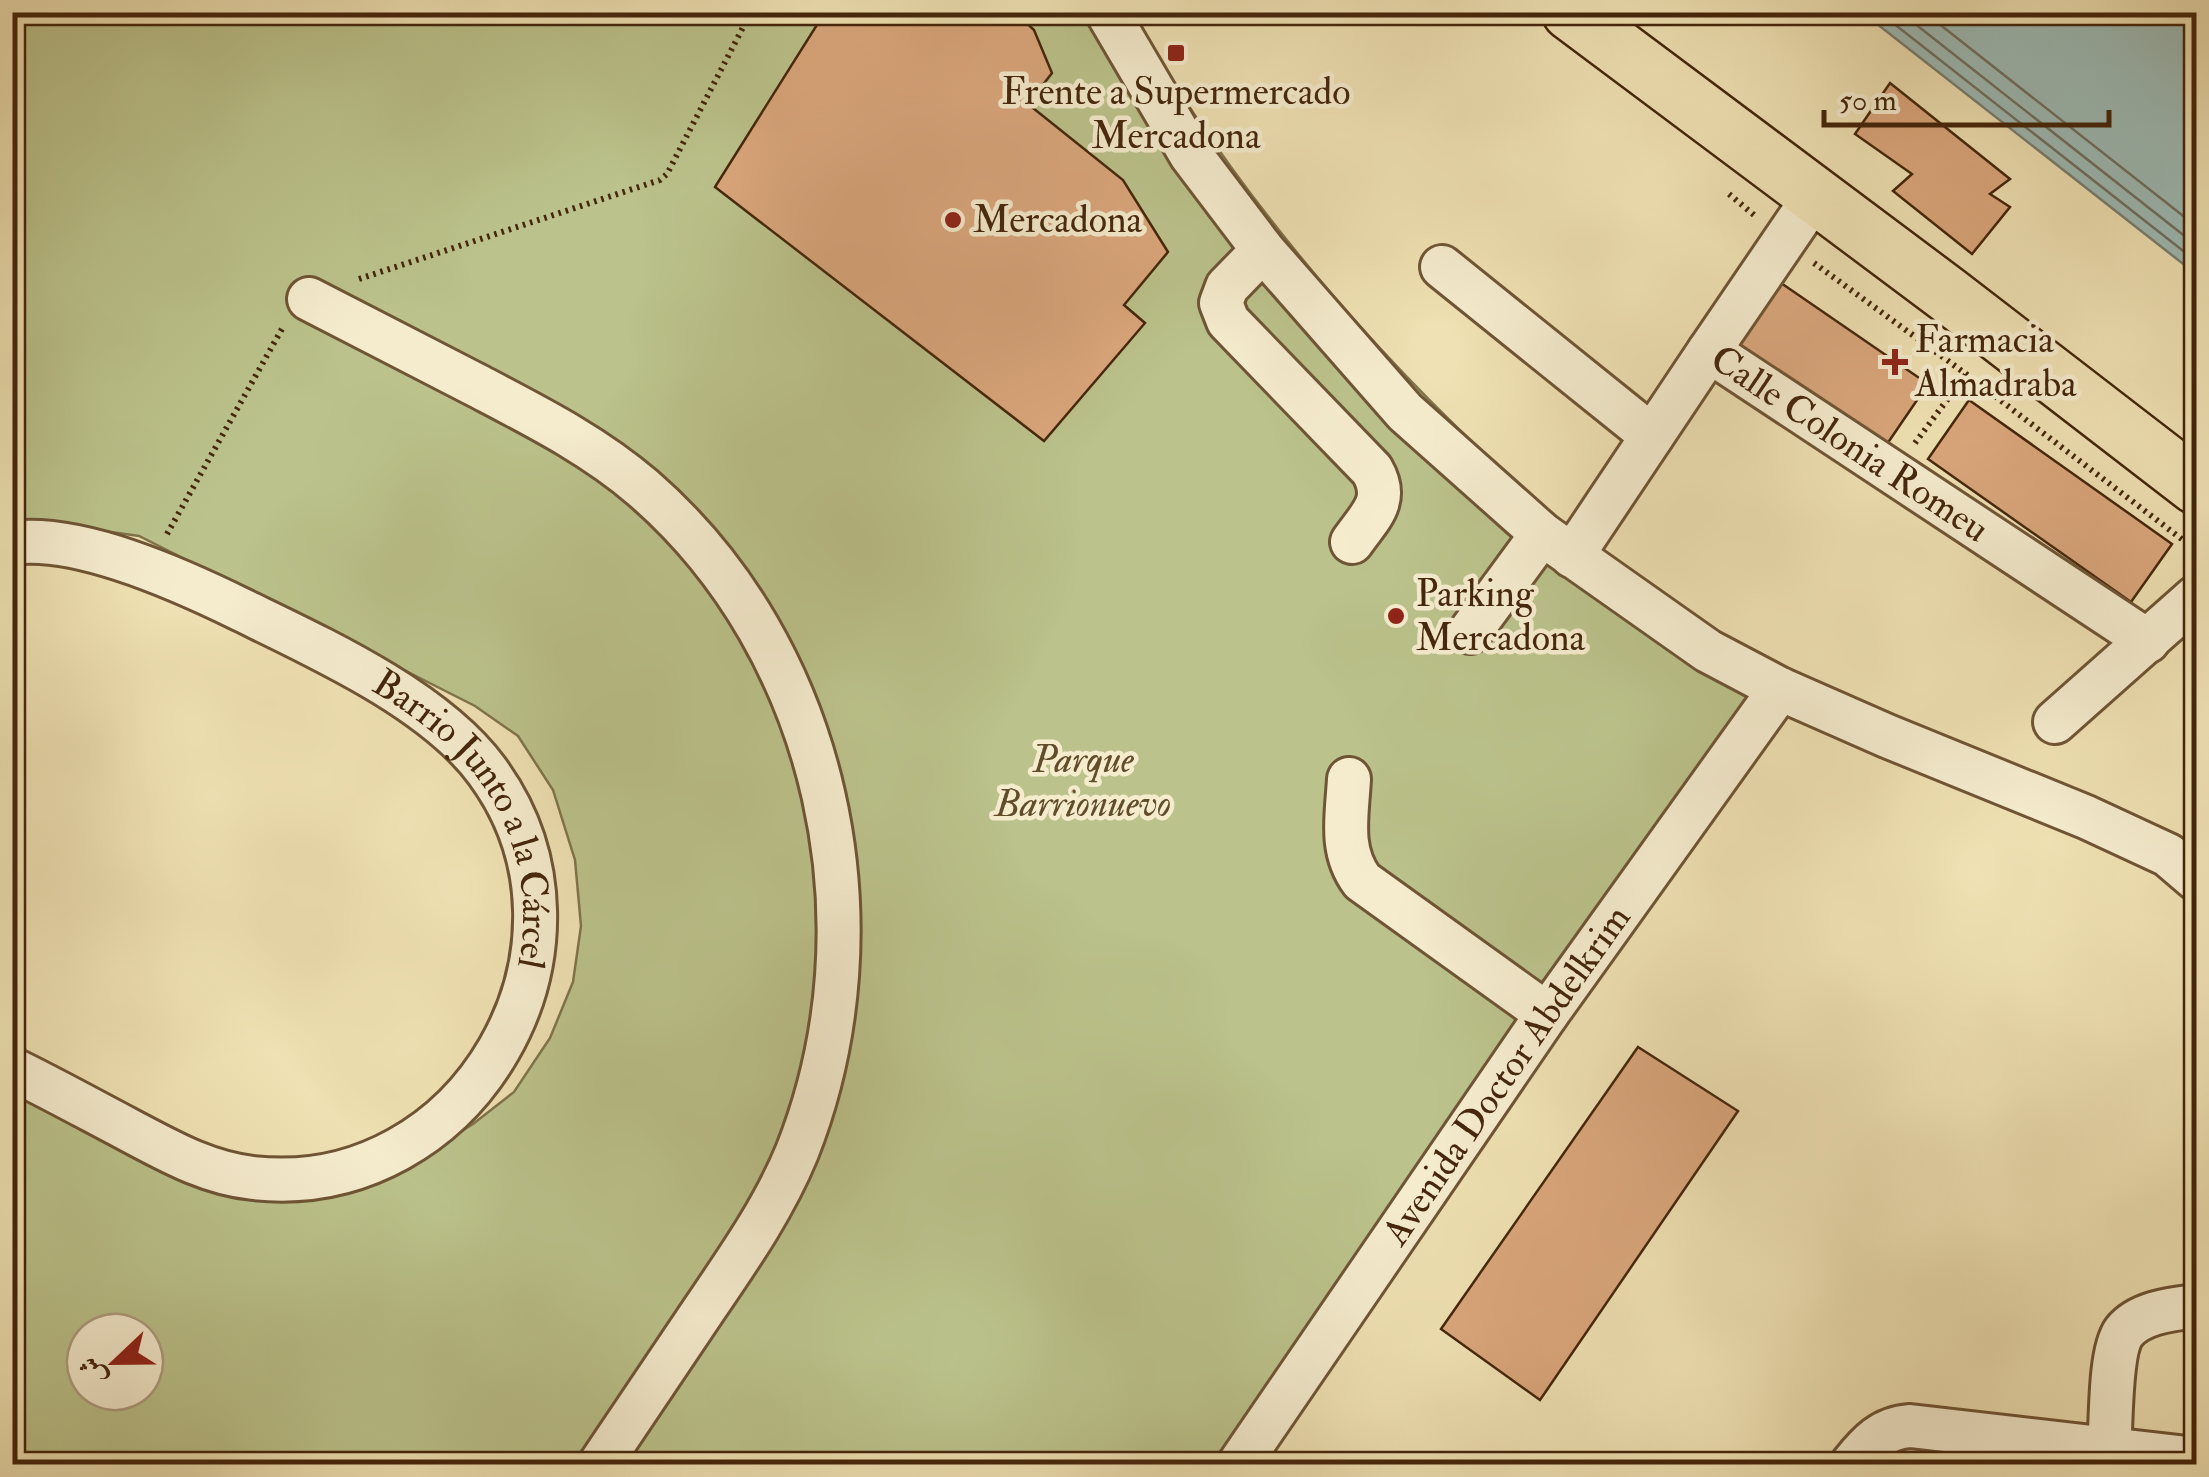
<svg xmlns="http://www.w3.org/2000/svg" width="2209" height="1477" font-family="'IM FELL Double Pica',Amiri,serif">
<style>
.green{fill:#bbc28b;stroke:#80744b;stroke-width:2.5;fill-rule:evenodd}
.water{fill:#9dbbb6;stroke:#797f72;stroke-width:2.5}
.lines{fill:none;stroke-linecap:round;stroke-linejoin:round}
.shore{stroke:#707060;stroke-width:2.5}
.building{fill:#daa67c;stroke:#44260b;stroke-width:2.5}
.minor-casing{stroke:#6f5535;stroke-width:48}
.highway-casing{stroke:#44260b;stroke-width:60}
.path{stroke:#44260b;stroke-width:6;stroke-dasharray:2.5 5;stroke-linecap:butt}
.minor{stroke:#f5ecce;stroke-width:42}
.highway{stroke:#efe1b3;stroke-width:55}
.poi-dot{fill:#8f2418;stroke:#f5ecce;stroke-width:4}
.labels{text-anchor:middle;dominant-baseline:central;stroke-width:9;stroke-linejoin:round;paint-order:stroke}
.poi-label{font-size:38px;fill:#44260b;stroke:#f5ecce;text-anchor:start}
.street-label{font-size:38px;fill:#44260b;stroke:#f5ecce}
.park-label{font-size:38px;font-style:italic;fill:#624d2b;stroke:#f5ecce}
</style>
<rect width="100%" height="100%" fill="#efe1b3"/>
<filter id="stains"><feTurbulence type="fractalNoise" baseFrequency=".002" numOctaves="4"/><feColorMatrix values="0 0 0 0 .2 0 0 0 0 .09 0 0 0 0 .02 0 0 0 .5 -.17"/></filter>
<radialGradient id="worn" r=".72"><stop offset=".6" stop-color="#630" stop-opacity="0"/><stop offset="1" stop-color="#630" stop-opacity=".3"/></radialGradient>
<path class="green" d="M265 12 267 20 539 12 1132 13C1241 207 1414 404 1588 543 1649 591 1718 633 1784 673L1238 1464H13L12 1129 41 1070 143 1119 238 1157 417 1158 473 1124 514 1092 550 1038 573 982 581 926 575 860 553 790 518 736 475 706 139 536 48 523 13 532V13ZM85 1332H145V1392H85Z"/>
<path class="water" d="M1863 13H2196V274Z"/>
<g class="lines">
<path class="shore" d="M1879 12 2196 261
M1900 12 2196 245
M1924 12 2196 226"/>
</g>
<path class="building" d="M825 12H1015L1034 30 1052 73 1028 104 1123 180 1168 252 1124 305 1145 323 1044 441 715 187Z
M1890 83 2010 179 1990 194 2010 207 1972 254 1893 191 1912 174 1855 134Z
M1781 283 1928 384 1885 447 1738 345Z
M1969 400 2172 544 2131 602 1928 459Z
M1638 1047 1738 1111 1540 1400 1441 1329Z"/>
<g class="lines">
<g class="minor-casing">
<g id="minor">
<path d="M1107 12 1191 155 1263 250 1405 412 1542 534 1708 651 1780 689 1887 736 2086 817 2168 855 2196 879"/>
<path id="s1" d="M1814 197 1709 351 2148 641"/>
<path d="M1263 250 1227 287 1221 303 1228 321 1372 470C1390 501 1370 516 1352 542"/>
<path d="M1442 267 1652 436"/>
<path d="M309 299C365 328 421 357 476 385 535 416 593 445 643 488 829 649 887 925 797 1152 774 1208 739 1258 705 1308 670 1360 635 1412 600 1464"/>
<path id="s2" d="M12 543C80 534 181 580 242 610 320 648 435 700 487 771 616 946 468 1202 253 1178 206 1173 167 1150 127 1129 89 1109 51 1088 12 1069"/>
<path d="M1572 556 1709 351"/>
<path d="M1470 632 1542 534"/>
<path d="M2055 722 2196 597"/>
<path d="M1349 779C1347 816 1339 850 1362 881L1547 1014"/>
<path id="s3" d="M1239 1464 1547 1014 1780 689"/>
<path d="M1852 1464C1868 1444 1882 1428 1910 1426L2196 1459"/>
<path d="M2108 1464C2112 1434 2108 1354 2124 1332 2140 1312 2173 1309 2196 1306"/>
</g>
</g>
<g class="highway-casing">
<path id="highway" d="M1570 12 1947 294 2196 486"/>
</g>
<path class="path" d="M1729 194 1754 215
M1814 263 1966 374 2196 550
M359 279 660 180 667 174 751 12
M1915 443 1967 373
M167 534 283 327"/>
<use href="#minor" class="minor"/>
<use href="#highway" class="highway"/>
</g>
<g class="poi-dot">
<rect x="1166" y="43" width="20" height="20" rx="5"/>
<circle cx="953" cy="220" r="10"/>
<path d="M1890 347h10v10h10v10h-10v10h-10v-10h-10v-10h10z"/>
<circle cx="1396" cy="616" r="10"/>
</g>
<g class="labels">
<g class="poi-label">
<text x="1176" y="92" text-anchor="middle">Frente a Supermercado<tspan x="1176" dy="44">Mercadona</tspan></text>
<text x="973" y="220">Mercadona</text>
<text x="1915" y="340">Farmacia<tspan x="1915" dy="44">Almadraba</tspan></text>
<text x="1416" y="594">Parking<tspan x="1416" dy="44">Mercadona</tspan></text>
</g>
<g class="street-label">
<text stroke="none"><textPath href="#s1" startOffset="355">Calle Colonia Romeu</textPath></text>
<text stroke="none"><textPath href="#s2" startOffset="570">Barrio Junto a la Cárcel</textPath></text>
<text stroke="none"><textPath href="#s3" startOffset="472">Avenida Doctor Abdelkrim</textPath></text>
</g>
<g class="park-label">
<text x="1083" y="760">Parque<tspan x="1083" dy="44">Barrionuevo</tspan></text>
</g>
</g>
<rect width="2209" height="1477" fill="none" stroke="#efe1b3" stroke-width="50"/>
<rect x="15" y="15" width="2179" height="1447" fill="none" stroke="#44260b" stroke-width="5"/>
<rect x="25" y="25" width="2159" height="1427" fill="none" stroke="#44260b" stroke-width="2.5"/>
<g transform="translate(115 1362) rotate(248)"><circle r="48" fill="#f5ecce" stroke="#ae9d80" stroke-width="2.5"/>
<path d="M0-8L18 38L0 25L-18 38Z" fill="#8f2418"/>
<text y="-15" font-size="28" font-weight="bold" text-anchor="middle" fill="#44260b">ش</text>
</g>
<path d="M1824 110v15h285v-15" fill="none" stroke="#44260b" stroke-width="5"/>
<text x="1839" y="110" font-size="30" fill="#44260b" stroke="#f5ecce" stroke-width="8" paint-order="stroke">50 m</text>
<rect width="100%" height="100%" filter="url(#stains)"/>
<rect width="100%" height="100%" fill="url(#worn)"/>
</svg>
